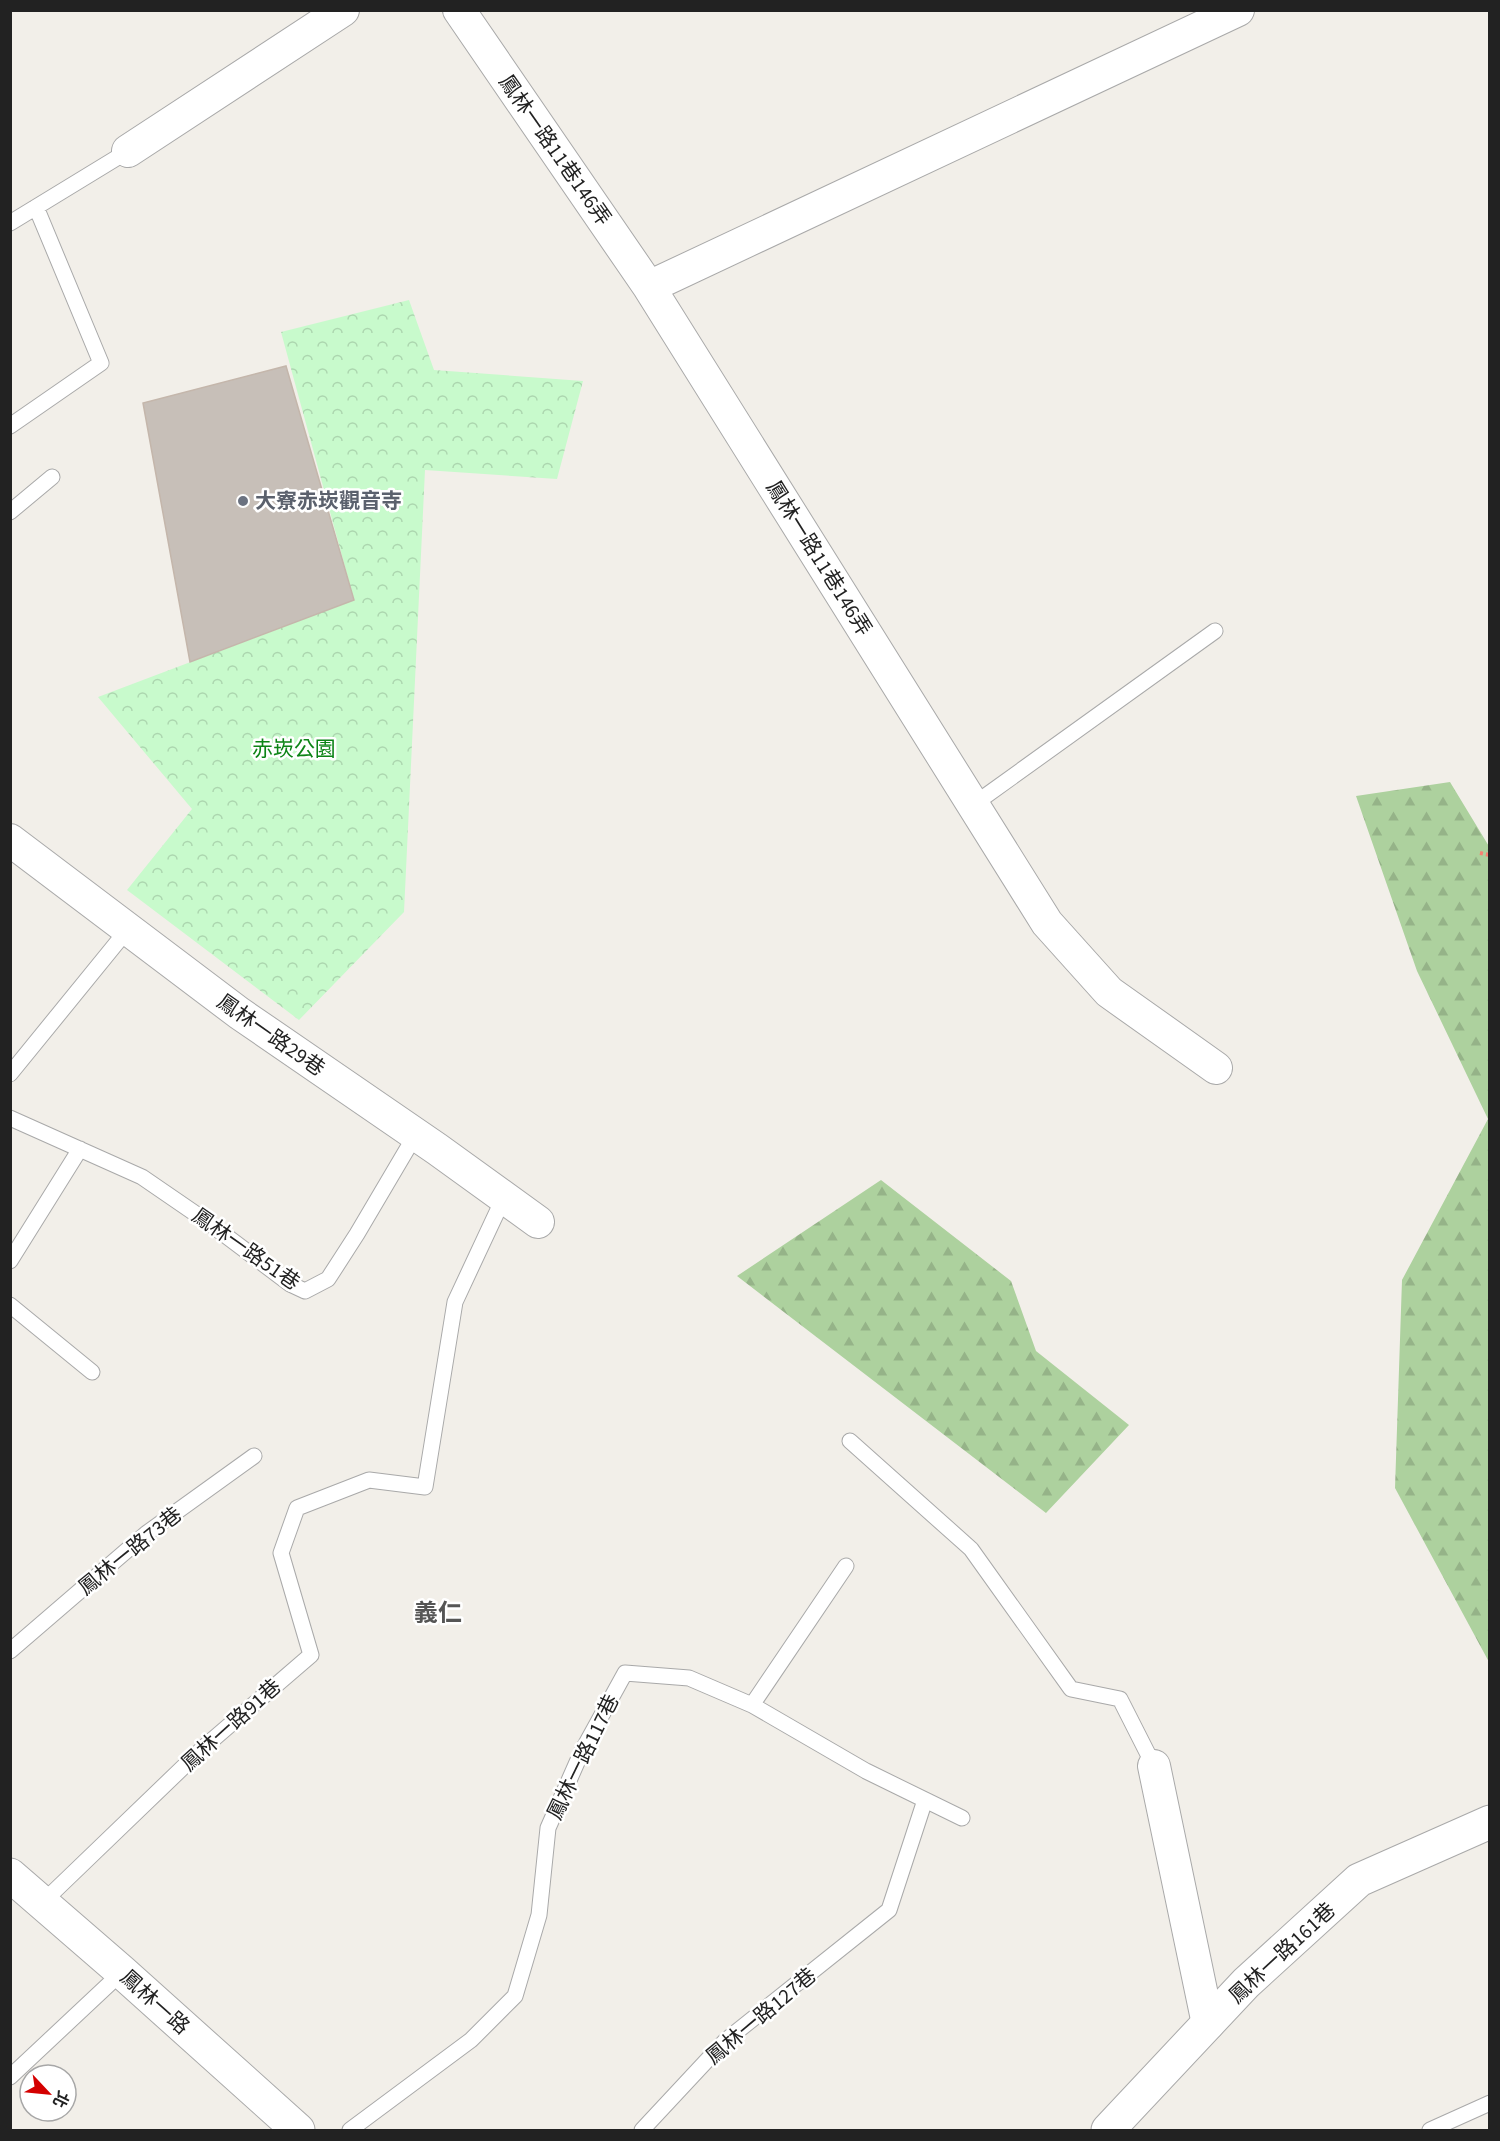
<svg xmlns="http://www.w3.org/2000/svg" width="1500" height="2141" font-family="'Source Sans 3','Noto Sans TC',sans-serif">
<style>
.forest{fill:url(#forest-firs)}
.park{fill:url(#park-crowns)}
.building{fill:#c7bfb8;stroke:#c4b6ab;stroke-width:1.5}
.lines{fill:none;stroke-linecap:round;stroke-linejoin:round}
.service-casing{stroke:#a9a9a9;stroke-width:17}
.minor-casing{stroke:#a9a9a9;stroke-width:34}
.tertiary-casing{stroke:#a9a9a9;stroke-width:35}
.path{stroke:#fa8072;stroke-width:4;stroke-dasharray:3 3;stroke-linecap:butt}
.service{stroke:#fff;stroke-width:15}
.minor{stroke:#fff;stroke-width:32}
.tertiary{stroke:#fff;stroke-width:33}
.worship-dot{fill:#6b7280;stroke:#fff;stroke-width:2}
.labels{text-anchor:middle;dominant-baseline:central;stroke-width:5;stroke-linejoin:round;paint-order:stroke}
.street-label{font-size:21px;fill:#222;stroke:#fff}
.worship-label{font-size:21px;font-weight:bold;fill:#5b616d;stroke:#fff;text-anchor:start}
.park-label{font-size:21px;fill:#0c8416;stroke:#fff}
.quarter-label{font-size:24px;font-weight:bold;fill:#555;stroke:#fff}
</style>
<defs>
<pattern id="forest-firs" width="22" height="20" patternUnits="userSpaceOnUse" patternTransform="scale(1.5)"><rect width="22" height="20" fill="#add19e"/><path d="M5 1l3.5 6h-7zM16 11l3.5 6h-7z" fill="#95b388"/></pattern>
<pattern id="park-crowns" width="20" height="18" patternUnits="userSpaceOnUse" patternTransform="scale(1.5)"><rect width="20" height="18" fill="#c8facc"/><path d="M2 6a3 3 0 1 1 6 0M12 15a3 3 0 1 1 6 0" fill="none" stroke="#acd6af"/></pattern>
</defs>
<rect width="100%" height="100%" fill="#f2efe9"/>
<path class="forest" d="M1450 782 1490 848 1489 1662 1395 1488 1402 1280 1488 1119 1417 971 1356 796Z
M881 1180 1011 1281 1036 1351 1129 1425 1046 1513 737 1276Z"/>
<path class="park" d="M409 300 434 370 583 381 557 479 425 470 404 912 299 1020 127 890 192 809 98 697 354 600 281 332Z"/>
<path class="building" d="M286 366 354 600 190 662 143 403Z"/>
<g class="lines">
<g class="service-casing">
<path id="service" d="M10 223 128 151
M10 426 101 363 36 207
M10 512 52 477
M973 805 1215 631
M10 1074 128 929
M10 1118 142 1177 209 1223 290 1284 305 1291 328 1279 357 1234 416 1134
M10 1261 80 1149
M10 1305 92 1372
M850 1441 971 1549 1071 1689 1120 1699 1154 1766
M10 1651 147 1533 254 1456
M752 1705 846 1566
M42 1903 203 1748 311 1655 281 1553 297 1508 369 1480 425 1487 455 1302 504 1197
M10 2077 122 1972
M350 2130 471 2040 515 1996 539 1915 548 1828 582 1751 625 1673 689 1678 752 1705 866 1771 962 1818
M642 2130 725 2041 889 1910 925 1800
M1430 2130 1490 2103"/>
</g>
<g class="minor-casing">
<path id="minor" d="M459 10 649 287 1047 923 1109 992 1216 1068
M128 151 343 10
M649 287 1238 10
M10 840 239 1013 437 1149 538 1222
M1154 1766 1208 2024"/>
</g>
<g class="tertiary-casing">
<path id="tertiary" d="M10 1875 122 1972 298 2130
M1108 2130 1246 1983 1359 1880 1490 1822"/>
</g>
<path class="path" d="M1480 853 1490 855"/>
<use href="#service" class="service"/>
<use href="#minor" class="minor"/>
<use href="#tertiary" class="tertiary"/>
</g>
<circle class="worship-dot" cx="243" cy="501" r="6"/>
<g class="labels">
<g class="street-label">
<text transform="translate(555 150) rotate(55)">鳳林一路11巷146弄</text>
<text transform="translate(819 558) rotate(58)">鳳林一路11巷146弄</text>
<text transform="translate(271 1035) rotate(35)">鳳林一路29巷</text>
<text transform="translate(246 1249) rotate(35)">鳳林一路51巷</text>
<text transform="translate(130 1551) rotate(-39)">鳳林一路73巷</text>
<text transform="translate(231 1725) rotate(-42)">鳳林一路91巷</text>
<text transform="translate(583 1757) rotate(-64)">鳳林一路117巷</text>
<text transform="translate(1282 1953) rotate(-43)">鳳林一路161巷</text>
<text transform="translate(155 2002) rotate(42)">鳳林一路</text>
<text transform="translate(761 2016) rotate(-40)">鳳林一路127巷</text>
</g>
<g class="worship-label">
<text x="255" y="501">大寮赤崁觀音寺</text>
</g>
<g class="park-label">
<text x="294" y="749">赤崁公園</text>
</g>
<g class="quarter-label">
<text x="438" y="1613">義仁</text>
</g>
</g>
<rect width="1500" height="2141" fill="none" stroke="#222222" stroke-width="24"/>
<g transform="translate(48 2093) rotate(116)"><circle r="28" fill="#ffffff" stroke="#a7a7a7" stroke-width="1.5"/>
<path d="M0-4.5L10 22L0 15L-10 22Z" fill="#d40000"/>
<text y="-9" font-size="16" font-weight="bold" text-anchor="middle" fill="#222222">北</text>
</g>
</svg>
